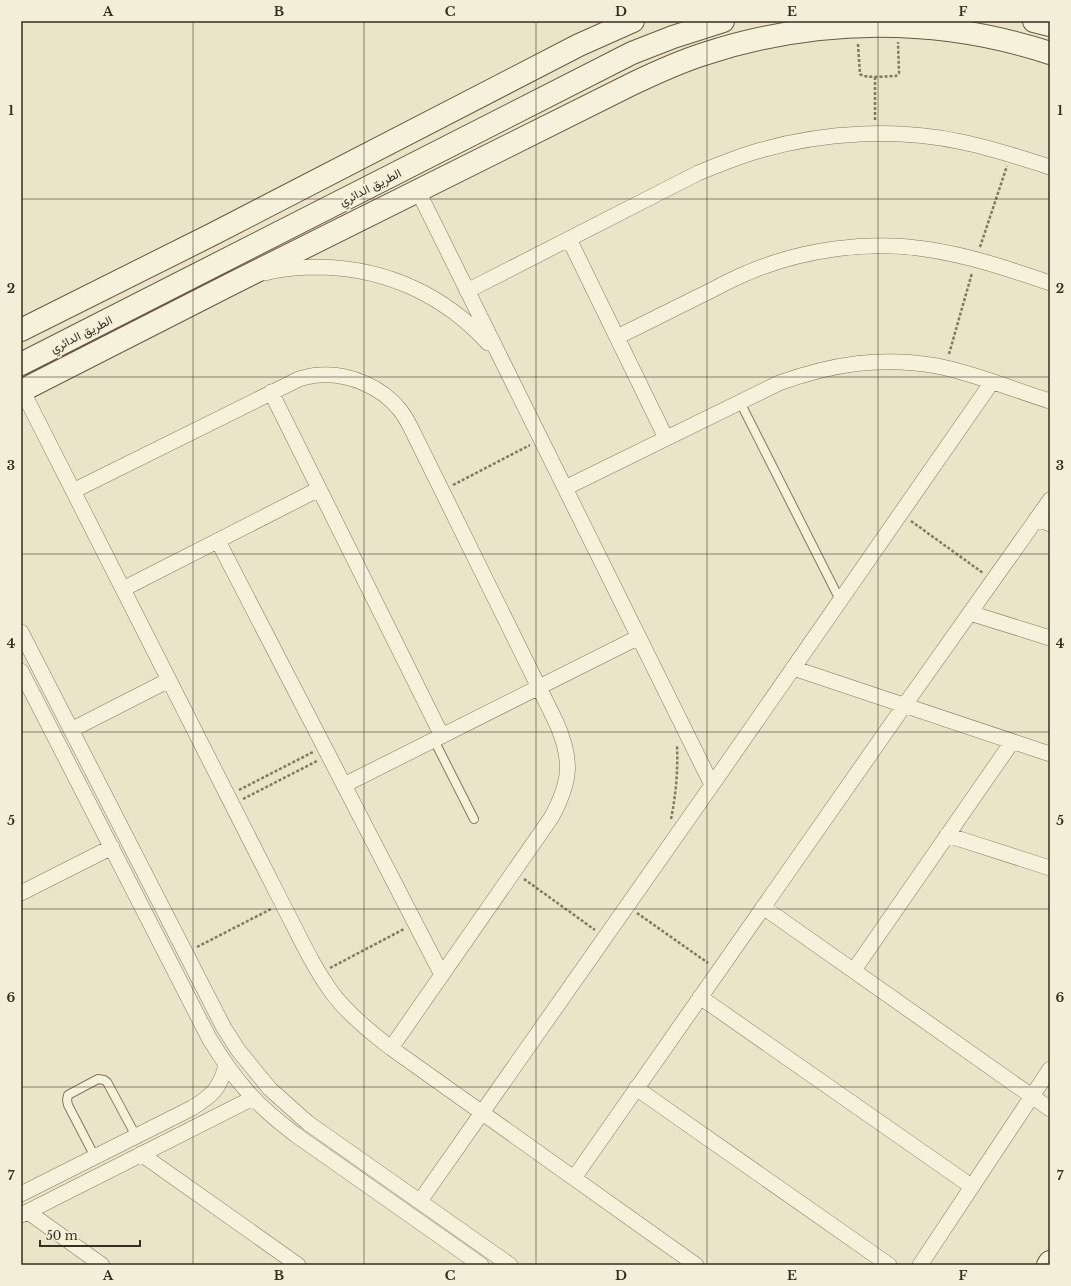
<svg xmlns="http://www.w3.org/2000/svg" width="1071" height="1286" font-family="'Libre Baskerville',Vazirmatn,serif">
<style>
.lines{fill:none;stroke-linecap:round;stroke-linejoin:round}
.lane-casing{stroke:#84785f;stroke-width:10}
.street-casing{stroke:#84785f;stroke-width:16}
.secondary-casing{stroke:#665942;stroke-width:24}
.path{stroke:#84785f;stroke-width:2.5;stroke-dasharray:3 2;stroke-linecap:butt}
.lane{stroke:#f5f1db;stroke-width:8}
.street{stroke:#f5f1db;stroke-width:15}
.secondary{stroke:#f5f1db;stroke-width:22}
.grid{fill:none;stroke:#362e21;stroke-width:1;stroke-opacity:0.55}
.labels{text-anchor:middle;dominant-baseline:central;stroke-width:3.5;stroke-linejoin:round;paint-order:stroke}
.street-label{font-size:12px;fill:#362e21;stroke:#f2eed7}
.neatline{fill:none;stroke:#362e21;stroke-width:1.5}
.grid-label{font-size:13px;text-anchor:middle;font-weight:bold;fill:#362e21}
</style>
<rect width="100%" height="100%" fill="#eae5c9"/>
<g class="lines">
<g class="lane-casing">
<path id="lane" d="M740 402 840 600
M434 740 474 819
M95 1157 68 1105 67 1100 68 1095 98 1079 104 1080 107 1082 136 1136"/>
</g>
<g class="street-casing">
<path id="street" d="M418 191 712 785
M569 239 666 438
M265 273C282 268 303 267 322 267 387 269 444 295 488 343
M467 291 698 173C718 165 739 156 761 150 825 132 897 128 962 142 992 148 1021 158 1050 167
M617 337C646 323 675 308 704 294 718 287 732 279 747 273 800 250 868 240 925 249 968 255 1009 269 1050 283
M22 390 282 903C298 933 312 966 333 994 349 1015 370 1032 391 1048L696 1265
M271 392 442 736
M565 488 779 383C832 364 880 356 937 366 974 373 1014 390 1050 401
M73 491 299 379C306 377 313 375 320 375 349 373 382 387 400 410 404 415 408 422 411 428L556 722C573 760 571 782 551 818L391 1048
M1036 519 1050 524
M218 541 442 975
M123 589 319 489
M970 613 1050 638
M21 632 224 1028 238 1050 270 1089 308 1123 510 1265
M793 668 1050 754
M21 671 209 1038C235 1081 256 1105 296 1135L481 1265
M71 730 169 680
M344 785 639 637
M947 835 1050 868
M21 893 112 847
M763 907 1050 1109
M854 970 1012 742
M700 997 971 1186
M636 1088 889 1265
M141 1154 298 1265
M574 1178 904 706 1050 500
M21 1194 192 1108C213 1095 219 1089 226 1066
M420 1201 712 785 992 382
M28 1212 102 1265
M21 1215 253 1098
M920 1265 1050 1069"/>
</g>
<g class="secondary-casing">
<path id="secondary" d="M1034 21 1050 25
M21 330 213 234 579 45 633 21
M21 364 632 53 673 37 723 21
M21 391 235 282 632 84C655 73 679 62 704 54 817 17 937 16 1050 53
M1048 1265 1050 1262"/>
</g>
<path class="path" d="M858 44 860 74C866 79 887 76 896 76L899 73 898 42
M875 120V77
M980 247 1007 166
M949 354 972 273
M453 485 530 445
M911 521 983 573
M239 790 313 752
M243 799 317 761
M671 819C676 794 678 771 677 746
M524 879 595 930
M637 913 708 963
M197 947 271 909
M330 968 404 929"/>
<use href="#lane" class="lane"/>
<use href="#street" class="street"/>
<use href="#secondary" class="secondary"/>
</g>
<path class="grid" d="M193 21V1265M364 21V1265M536 21V1265M707 21V1265M878 21V1265M21 199H1050M21 377H1050M21 554H1050M21 732H1050M21 909H1050M21 1087H1050"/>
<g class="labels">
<g class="street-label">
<text transform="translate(370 187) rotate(-27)">الطريق الدائري</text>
<text transform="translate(81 334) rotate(-27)">الطريق الدائري</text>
</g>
</g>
<rect width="1071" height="1286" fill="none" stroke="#f2eed7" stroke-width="44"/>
<path d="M40 1240v6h100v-6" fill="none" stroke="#362e21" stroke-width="2"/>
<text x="46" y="1240" font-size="12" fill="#362e21" stroke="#f2eed7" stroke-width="3" paint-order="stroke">50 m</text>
<rect x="22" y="22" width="1027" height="1242" class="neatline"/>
<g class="grid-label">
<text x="108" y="16">A</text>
<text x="279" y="16">B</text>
<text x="450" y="16">C</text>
<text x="621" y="16">D</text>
<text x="792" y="16">E</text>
<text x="963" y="16">F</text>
<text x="11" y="115">1</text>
<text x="1060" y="115">1</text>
<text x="11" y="293">2</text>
<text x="1060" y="293">2</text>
<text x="11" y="470">3</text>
<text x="1060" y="470">3</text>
<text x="11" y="648">4</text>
<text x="1060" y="648">4</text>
<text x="11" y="825">5</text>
<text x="1060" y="825">5</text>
<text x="11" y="1002">6</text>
<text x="1060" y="1002">6</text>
<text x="11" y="1180">7</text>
<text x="1060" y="1180">7</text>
<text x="108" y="1280">A</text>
<text x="279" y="1280">B</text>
<text x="450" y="1280">C</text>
<text x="621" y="1280">D</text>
<text x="792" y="1280">E</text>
<text x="963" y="1280">F</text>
</g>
</svg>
